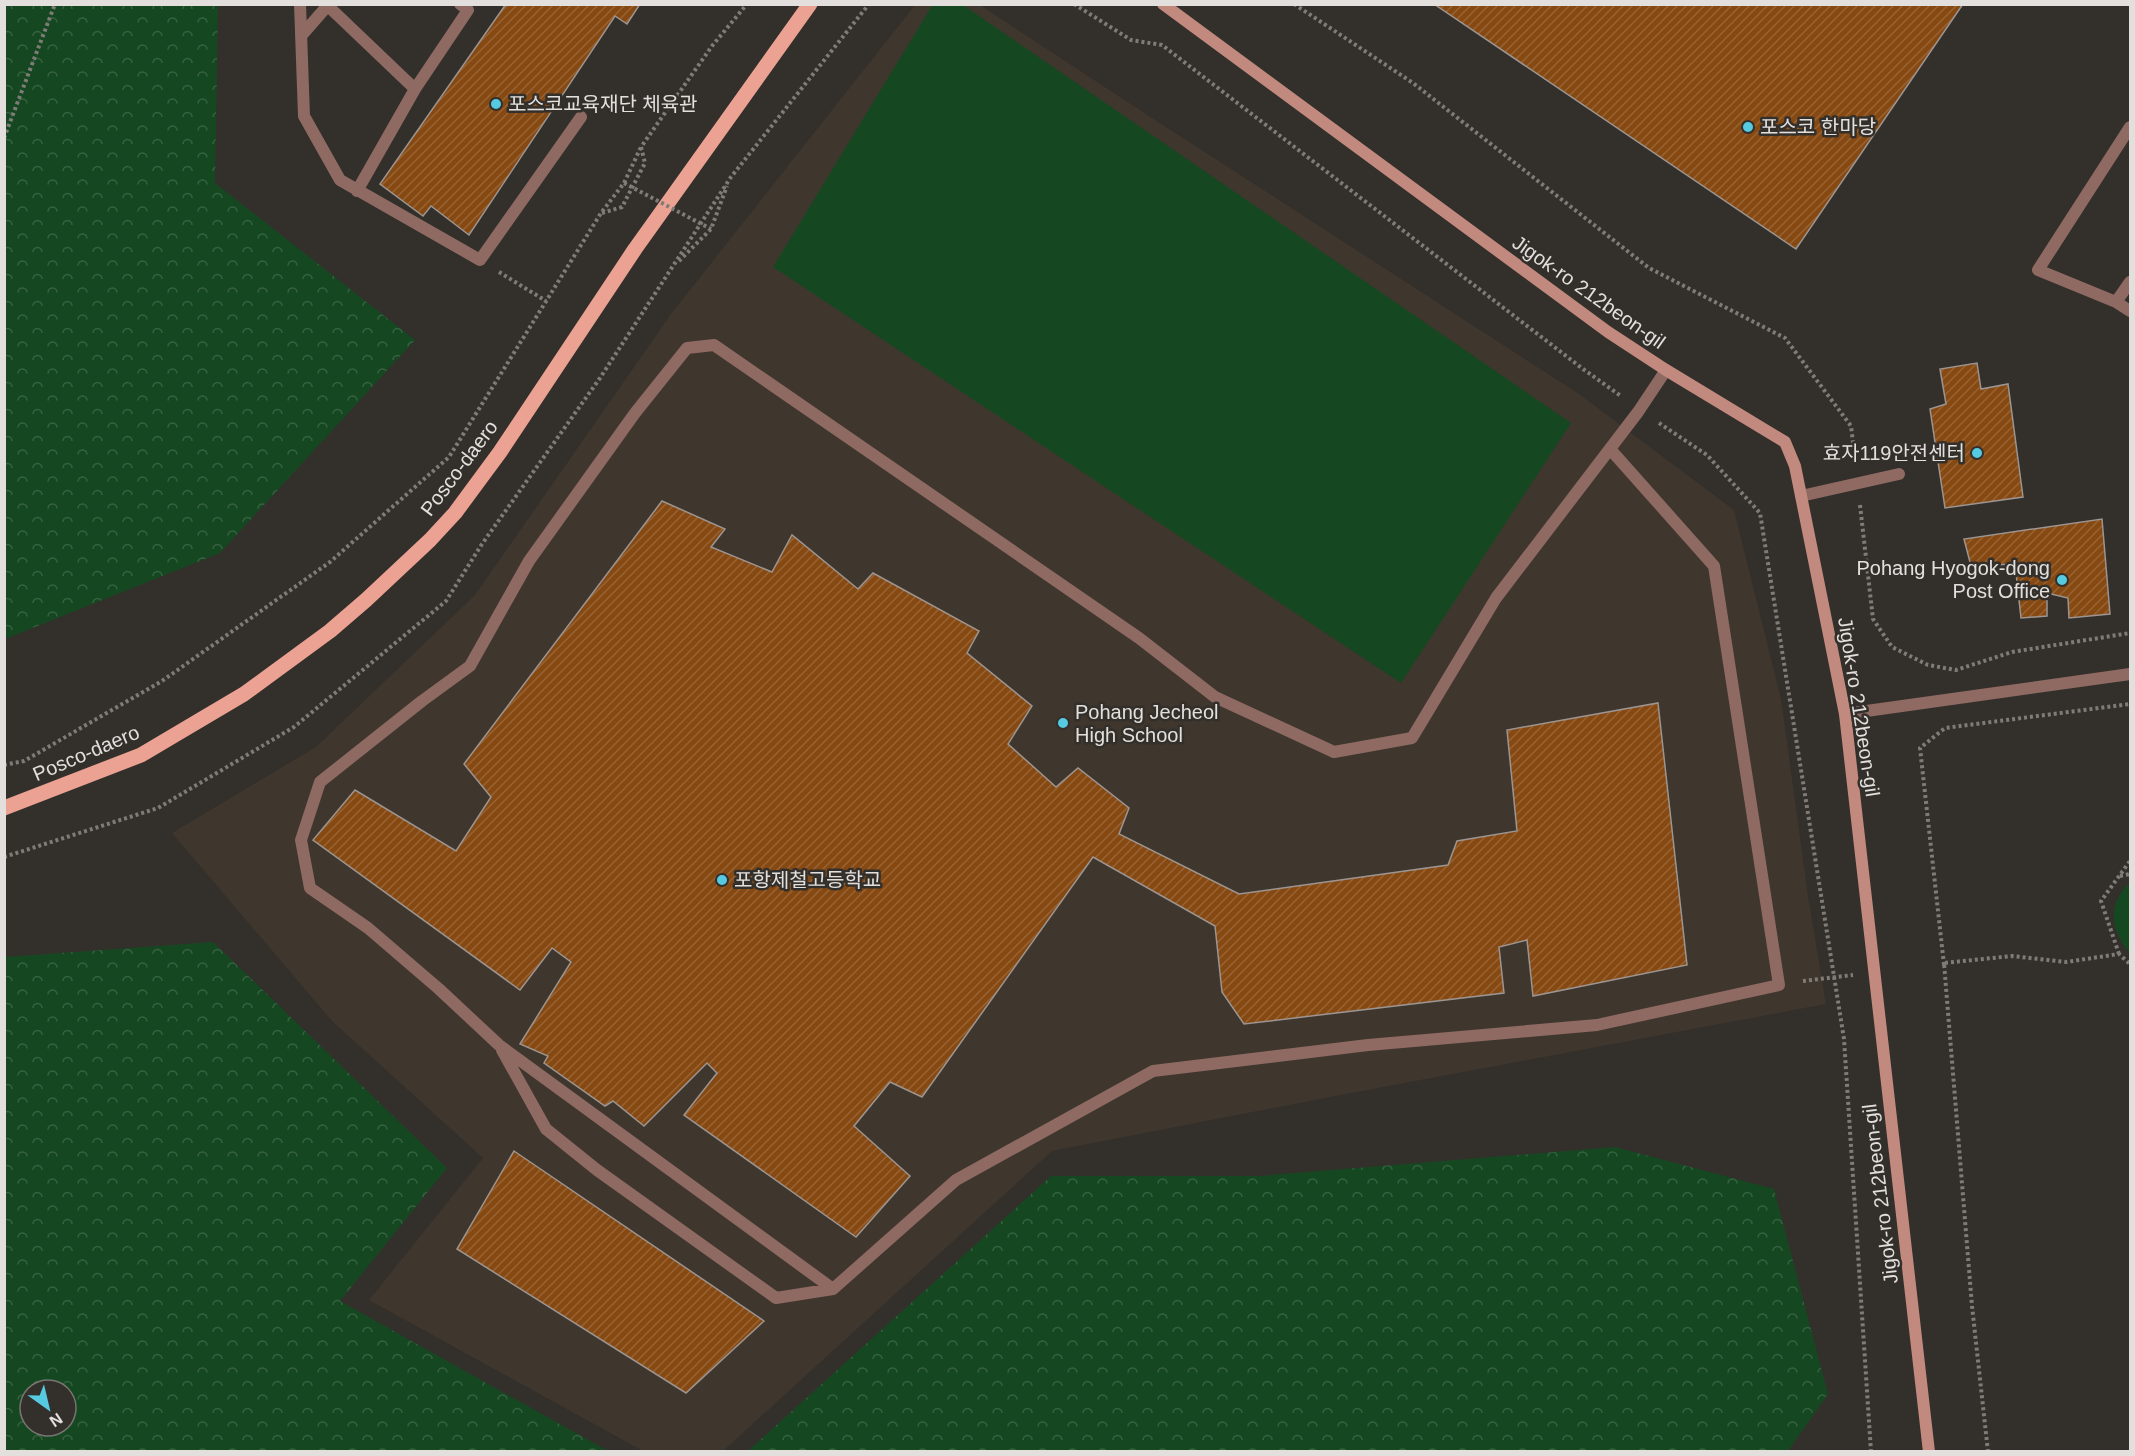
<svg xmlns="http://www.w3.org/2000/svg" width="2135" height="1456" font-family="Arial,'Noto Sans KR',sans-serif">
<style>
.built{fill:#3f362d}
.forest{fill:url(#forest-crowns);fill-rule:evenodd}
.park{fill:#154821}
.building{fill:url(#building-hatch);stroke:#9c9591;stroke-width:1.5}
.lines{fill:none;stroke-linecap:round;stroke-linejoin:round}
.path{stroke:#7f7c78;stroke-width:4;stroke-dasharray:3 3;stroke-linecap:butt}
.lane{stroke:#8e6a63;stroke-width:12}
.street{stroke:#8e6a63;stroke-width:12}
.secondary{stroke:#c28a7e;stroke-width:12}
.primary{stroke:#eba293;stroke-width:15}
.path-bridge{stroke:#7f7c78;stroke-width:4;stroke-dasharray:3 3;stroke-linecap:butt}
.poi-dot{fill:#55cae0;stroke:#332f2b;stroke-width:2}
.labels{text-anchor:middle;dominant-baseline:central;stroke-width:5;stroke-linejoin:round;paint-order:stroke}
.poi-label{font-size:20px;fill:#e2dfdc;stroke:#332f2b;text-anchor:start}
.street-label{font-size:20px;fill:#e2dfdc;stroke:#332f2b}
</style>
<defs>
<pattern id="forest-crowns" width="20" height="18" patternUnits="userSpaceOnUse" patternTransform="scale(1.5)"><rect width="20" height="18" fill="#154821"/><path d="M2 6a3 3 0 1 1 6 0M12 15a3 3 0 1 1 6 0" fill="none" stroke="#376241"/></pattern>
<pattern id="building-hatch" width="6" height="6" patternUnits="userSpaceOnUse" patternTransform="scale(1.5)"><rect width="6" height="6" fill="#874912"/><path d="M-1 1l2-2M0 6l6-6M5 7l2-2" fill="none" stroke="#986334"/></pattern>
</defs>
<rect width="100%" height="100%" fill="#332f2b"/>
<path class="built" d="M915 5H980L1152 118 1579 394 1734 510 1781 699 1808 896 1826 1004 1330 1097 1052 1151 723 1451H643L369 1300 483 1158 332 1021 172 833 316 747 475 595 671 314Z"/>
<path class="forest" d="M5 4 218 5 215 183 415 340 220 553 5 639Z
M213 942 447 1168 340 1301 608 1451H5V957ZM30 1390H66V1426H30Z
M1615 1147 1774 1189 1828 1394 1788 1451H748L1051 1176H1259Z"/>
<path class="park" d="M933 4 963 5 1571 423 1401 683 773 267Z
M2130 883V953C2111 933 2106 902 2130 883Z"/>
<path class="building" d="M506 4H640L627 24 615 16 469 235 431 206 423 216 380 184Z
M1434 4H1963L1796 249Z
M1977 363 1981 389 2008 384 2023 497 1945 508 1930 409 1946 404 1940 369Z
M662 501 725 529 711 547 772 572 792 535 858 589 873 573 979 631 967 653 1032 706 1008 744 1056 787 1078 768 1129 808 1119 834 1239 894 1448 865 1457 841 1517 831 1507 730 1658 703 1687 965 1533 996 1527 940 1499 947 1504 993 1244 1024 1222 992 1215 926 1093 857 922 1097 890 1082 854 1126 910 1176 856 1237 684 1115 717 1073 707 1063 644 1126 613 1101 605 1106 544 1063 548 1056 520 1044 571 962 552 948 520 990 313 840 355 790 456 851 491 797 464 764Z
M2102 519 2110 614 2069 618 2068 598 2047 593V616L2021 618 2015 564 1971 566 1964 539Z
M514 1151 764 1321 686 1393 457 1249Z"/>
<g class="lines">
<path class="path" d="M1074 4 1131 40 1162 45 1583 369 1621 396
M1294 4 1413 83 1649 268 1785 338 1851 426 1855 459
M4 138 55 4
M602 213 622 207 645 163 641 147 712 46 747 4
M679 261 711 229 727 186
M499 272 546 301
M1659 423 1707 455 1760 513 1844 1039 1871 1452
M1860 505 1873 619 1892 647 1928 665 1956 670 2012 652 2130 633
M4 765 24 761 162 681 330 562 449 457 601 213 624 183 641 147
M4 857 158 808 294 727 446 601 482 544 600 378 731 177 869 4
M2120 876 2130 874
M2119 954 2101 901 2130 861
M1944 965 1920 748 1945 728 2130 704
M1803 981 1853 975
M1988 1452 1972 1306 1944 963 2012 956 2066 962 2119 954 2130 964"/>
<path class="lane" d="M300 4 304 116 340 180 480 260 581 117
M328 6 415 89 468 10 460 4
M301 36 329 4
M2130 127 2038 270 2116 302 2130 282
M357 191 415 89
M2116 302 2130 311
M1801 496 1899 474
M1845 714 2130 674"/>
<path class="street" d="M502 1050 546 1129 597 1170 776 1298 833 1289 956 1180 1153 1071 1368 1045 1597 1025 1779 985 1714 566 1610 449
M833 1289 499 1045 439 989 368 928 310 888 301 840 320 782 422 701 470 666 529 561 635 413 687 348 714 345 1139 638 1215 697 1334 752 1412 738 1496 598 1638 412 1666 370"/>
<path class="secondary" d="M1163 4 1608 332 1666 370 1785 442 1795 466 1845 714 1929 1452"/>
<path class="primary" d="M4 808 141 755 244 694 330 631 366 600 430 540 455 513 500 452 635 249 810 4"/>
<path class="path-bridge" d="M624 183 711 229"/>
</g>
<g class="poi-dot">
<circle cx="496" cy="104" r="6"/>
<circle cx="1748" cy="127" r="6"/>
<circle cx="1977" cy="453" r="6"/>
<circle cx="2062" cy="580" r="6"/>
<circle cx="1063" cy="723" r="6"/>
<circle cx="722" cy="880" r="6"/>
</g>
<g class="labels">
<g class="poi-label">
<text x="508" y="104">포스코교육재단 체육관</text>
<text x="1760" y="127">포스코 한마당</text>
<text x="1965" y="453" text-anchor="end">효자119안전센터</text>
<text x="2050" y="568" text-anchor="end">Pohang Hyogok-dong<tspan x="2050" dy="23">Post Office</tspan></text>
<text x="1075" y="712">Pohang Jecheol<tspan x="1075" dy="23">High School</tspan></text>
<text x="734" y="880">포항제철고등학교</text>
</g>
<g class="street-label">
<text transform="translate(1589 292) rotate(35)">Jigok-ro 212beon-gil</text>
<text transform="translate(459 468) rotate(-53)">Posco-daero</text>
<text transform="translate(1859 707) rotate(81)">Jigok-ro 212beon-gil</text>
<text transform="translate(86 753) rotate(-23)">Posco-daero</text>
<text transform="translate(1880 1194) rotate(-97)">Jigok-ro 212beon-gil</text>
</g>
</g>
<rect width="2135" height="1456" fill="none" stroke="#e2dfdc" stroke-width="12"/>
<g transform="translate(48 1408) rotate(146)"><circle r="28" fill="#332f2b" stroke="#797572" stroke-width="1.5"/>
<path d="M0-4.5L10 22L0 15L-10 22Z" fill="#55cae0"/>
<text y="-9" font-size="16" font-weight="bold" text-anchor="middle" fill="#e2dfdc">N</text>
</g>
</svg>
